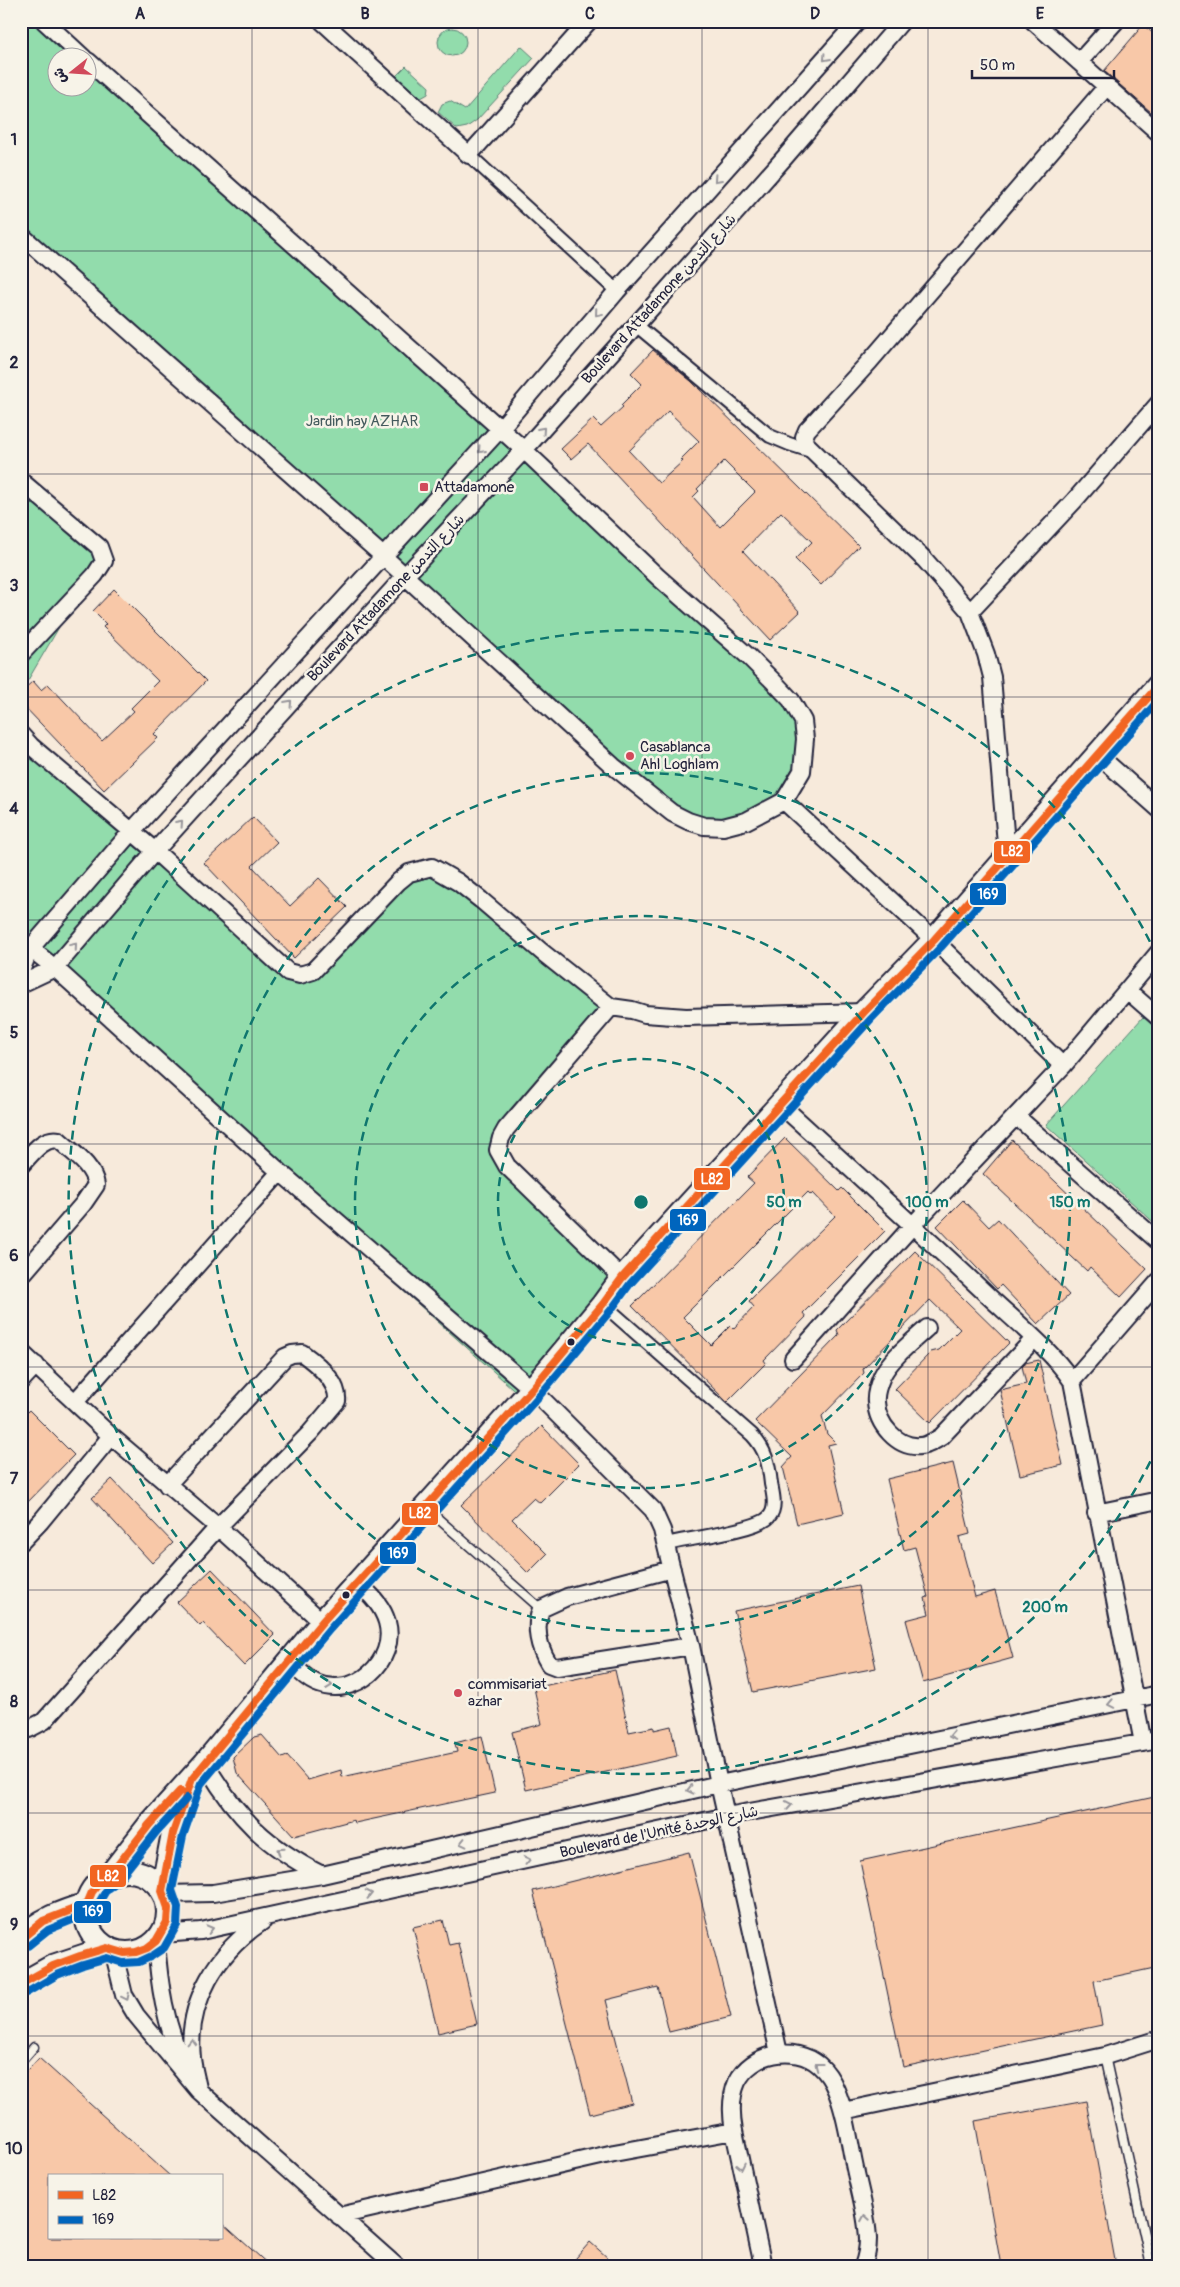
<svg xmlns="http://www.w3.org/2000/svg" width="1180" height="2287" font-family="Pangolin,'Playpen Sans Arabic',sans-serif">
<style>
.green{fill:#92dcac;stroke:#5a7f74}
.building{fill:#f8c8a8;stroke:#22223b;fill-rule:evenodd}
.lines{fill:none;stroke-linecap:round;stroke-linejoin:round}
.service-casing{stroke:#22223b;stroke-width:11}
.pedestrian-casing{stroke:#22223b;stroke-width:16}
.minor-casing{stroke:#22223b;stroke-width:20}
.secondary-casing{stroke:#22223b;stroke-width:26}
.service{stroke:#f7f3e8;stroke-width:8}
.pedestrian{stroke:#f7f3e8;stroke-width:12}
.minor{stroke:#f7f3e8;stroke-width:16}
.secondary{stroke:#f7f3e8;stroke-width:22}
.bus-1-casing{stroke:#f7f3e8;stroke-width:11}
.bus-2-casing{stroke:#f7f3e8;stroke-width:11}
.bus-1{stroke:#f26522;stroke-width:8}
.bus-2{stroke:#0065bd;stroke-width:8}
.oneway{stroke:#97959a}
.grid{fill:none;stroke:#22223b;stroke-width:1;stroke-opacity:0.55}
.ring{fill:none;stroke:#0f766e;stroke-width:2.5;stroke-dasharray:9 6}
.poi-dot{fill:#d1495b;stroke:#f7f3e8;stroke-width:2}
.bus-dot{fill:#22223b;stroke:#f7f3e8;stroke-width:2}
.labels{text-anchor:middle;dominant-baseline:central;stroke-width:5;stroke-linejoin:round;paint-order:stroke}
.street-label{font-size:15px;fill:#22223b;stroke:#f7f3e8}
.park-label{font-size:15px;fill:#445a5d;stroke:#f7f3e8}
.poi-label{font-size:15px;fill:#22223b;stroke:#f7f3e8;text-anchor:start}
.centre{fill:#0f766e;stroke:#f7f3e8;stroke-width:2.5}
.ring-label{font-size:15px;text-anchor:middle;font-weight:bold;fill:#0f766e;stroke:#f7f3e8;stroke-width:5;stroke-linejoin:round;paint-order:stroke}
.line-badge{stroke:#f7f3e8;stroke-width:2}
.badge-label{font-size:14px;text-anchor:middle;font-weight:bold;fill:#fff}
.neatline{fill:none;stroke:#22223b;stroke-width:2}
.grid-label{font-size:16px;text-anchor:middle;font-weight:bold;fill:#22223b}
</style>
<rect width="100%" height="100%" fill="#f7eadb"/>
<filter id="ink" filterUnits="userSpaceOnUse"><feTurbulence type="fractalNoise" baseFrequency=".02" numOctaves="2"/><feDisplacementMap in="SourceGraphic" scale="10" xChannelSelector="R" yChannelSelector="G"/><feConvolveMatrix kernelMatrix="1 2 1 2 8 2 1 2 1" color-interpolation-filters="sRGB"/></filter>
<g filter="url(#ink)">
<path class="green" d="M21 21H36L77 57 58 58V88H88V67L784 686 803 728 801 768 785 805 743 827 693 822 656 798 21 234Z
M438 42a14 14 0 1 1 28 0a14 14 0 1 1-28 0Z
M521 46 534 58 477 120 467 127 457 129 438 112 442 104 450 101 465 110Z
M406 66 429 87 428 94 421 98 396 76Z
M21 488 99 559 21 692Z
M21 729 290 976 432 867 611 1007 492 1157 624 1285 522 1397 33 960 30 949 21 941Z
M1143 1017 1159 1031V1227L1046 1125Z"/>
<path class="building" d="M1143 25 1159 38V119L1104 71Z
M653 350 691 381 859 546 821 585 795 559 812 542 781 512 743 551 800 612 770 640 588 444 571 459 561 449 593 419 601 427 623 407 621 405 642 384 631 373ZM668 411 699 441 681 459 683 461 659 483 629 451ZM724 461 755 492 720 527 693 497 699 491 697 489Z
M114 589 206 681 154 734 158 738 104 790 21 703V692L33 681 41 690 48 684 102 741 134 711 131 708 158 681 103 627 106 624 93 611Z
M253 817 277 842 252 866 290 906 319 878 347 907 294 958 204 863Z
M785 1138 839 1191 842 1188 885 1231 803 1313 806 1317 764 1360 766 1363 727 1402 632 1306 754 1183 747 1177ZM808 1192 811 1195 813 1193 835 1216 749 1301 754 1307 733 1329 730 1326 711 1345 683 1317Z
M1012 1140 1147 1269 1121 1297 1090 1267 1087 1271 983 1174Z
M963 1200 989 1227 998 1219 1069 1295 1038 1324 1001 1285 997 1289 937 1226Z
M915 1251 1009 1343 930 1423 895 1389 931 1352 939 1350 960 1329 930 1300 863 1369 864 1373 822 1416 827 1434 836 1443 828 1445 844 1513 797 1524 783 1467 792 1457 755 1421 839 1335 837 1330Z
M1039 1360 1063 1465 1020 1475 1000 1390 1026 1384 1022 1366 1025 1363Z
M29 1410 74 1455 21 1509V1418Z
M542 1426 579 1464 540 1503 534 1498 512 1519 547 1554 528 1573 461 1505Z
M953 1463 970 1534 959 1537 975 1597 995 1591 1013 1658 923 1683 906 1620 929 1614 925 1598 928 1597 915 1547 904 1550 887 1479Z
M112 1479 173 1543 152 1563 92 1498Z
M212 1569 275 1635 244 1666 203 1623 200 1626 177 1602Z
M858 1586 876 1668 753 1692 734 1611Z
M615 1670 629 1732 654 1727V1730L671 1726 677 1756 526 1790 512 1732 542 1724 534 1688Z
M262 1735 282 1758 287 1756 308 1780 341 1770 342 1777 457 1752 455 1743 482 1736 495 1793 355 1823 354 1820 294 1836 237 1773 233 1757 254 1737Z
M1159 1796V1967L1094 1981 1102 2025 903 2067 860 1861Z
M689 1852 731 2017 669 2032 658 1987 606 2000 632 2103 590 2114 533 1891Z
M443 1920 449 1945 458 1943 477 2024 438 2033 413 1927Z
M39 2058 170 2176H49V2238H221V2222L270 2266H21V2078Z
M1086 2101 1116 2266H1001L975 2121Z
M590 2242 617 2266H569Z"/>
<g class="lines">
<g class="service-casing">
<path id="service" d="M426 1508 541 1609
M1105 2056 1151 2266
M21 2062 34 2047"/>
</g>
<g class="pedestrian-casing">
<path id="pedestrian" d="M469 155 617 291
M636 325 770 436 789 444 814 452
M603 1304 752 1435C766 1450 769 1464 771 1484 773 1494 777 1508 769 1517 758 1530 686 1539 666 1544"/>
</g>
<g class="minor-casing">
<path id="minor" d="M44 21 84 58
M322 21 469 155 589 21
M1033 21 1159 133
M1079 62 1116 21
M21 235 383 556 613 766 672 813 688 821 704 826 723 827 746 821 784 801 802 771 805 739 803 721 791 700 775 683 749 657 658 577 524 450 88 61
M21 481 99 547 104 561 95 575 21 654
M970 612 1074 501 1159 403
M21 735 31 746 155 851 288 972 300 975 313 971 398 882 409 873 432 867 458 882 481 900 542 952 611 1007 632 1010 645 1014 686 1017 864 1012
M1098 755 1159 809
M784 801 934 940 1063 1066
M1007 856 992 677 986 654 970 612 925 560 805 443 804 437 807 430 870 361 1107 86
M21 941 55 968 280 1172 532 1389 653 1510 662 1530 691 1646 719 1784 779 2053
M21 971 30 949 131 832 500 429 617 291 858 21
M21 984 55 968 155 851 405 576 524 450 636 325 785 157 902 21
M1127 990 1159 1018
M611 1007 506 1129 501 1138 498 1150 507 1166 622 1278
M781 1105C848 1166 916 1228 982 1290 1012 1319 1049 1347 1072 1381L1143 1743
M1016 1116 1159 1242
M21 1165C31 1155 43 1136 59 1140 73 1153 93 1165 96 1185L83 1204 21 1276
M927 1328C913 1341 890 1359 882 1376 879 1383 875 1394 876 1402 877 1424 897 1448 920 1446 928 1446 935 1440 941 1437L1034 1339
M21 1352 111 1436 218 1527 322 1622
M793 1359 913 1225 1063 1066 1159 952
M21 1381 36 1365
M1072 1381 1159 1281
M75 1402 280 1172
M1096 1513 1159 1500
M21 1542 41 1521 111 1436
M672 1569 567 1597 541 1609C534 1628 539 1648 549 1664L557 1667 691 1646
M289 1661C297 1669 305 1678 316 1683 354 1700 398 1661 387 1622 382 1605 370 1593 357 1583
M21 1729H29L44 1721 218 1527 310 1433 337 1401C339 1382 316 1363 302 1353L292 1354 285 1357 167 1485
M205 1763C236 1817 267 1847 322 1875
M164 1894 213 1893 322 1875 719 1784 1159 1694
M162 1934 201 1931 727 1816 1159 1740
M156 1941C159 1984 165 2024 183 2064
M113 1950 124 1995 136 2015 198 2090 396 2266
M198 2088C196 2078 193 2068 192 2058 186 2001 218 1951 263 1921
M843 2111 1105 2056 1159 2039
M339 2216 614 2153 734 2131
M763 2266 734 2131C731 2115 730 2098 737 2082 751 2053 794 2044 819 2065 827 2072 832 2080 836 2090 846 2113 849 2140 854 2164 859 2189 867 2214 868 2239 868 2248 866 2258 863 2266"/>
</g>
<g class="secondary-casing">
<path id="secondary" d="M86 1912a41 41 0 1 1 82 0a41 41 0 1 1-82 0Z
M110 1875 149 1825 205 1763 322 1622 532 1389 603 1304 622 1278 864 1012 934 940 1159 685
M162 1891 173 1833 189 1787
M21 1939C37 1920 64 1911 87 1904
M21 1984 53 1966 107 1948"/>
</g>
<use href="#service" class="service"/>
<use href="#pedestrian" class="pedestrian"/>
<use href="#minor" class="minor"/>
<use href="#secondary" class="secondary"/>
<g class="bus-1-casing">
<path id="bus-1" d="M21 1939 43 1921 87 1904 92 1892 100 1882 110 1875 149 1825 180 1791
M21 1984 53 1966 80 1956 107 1948 124 1953 136 1952 147 1948 156 1941 167 1922 168 1908 162 1891 173 1833 192 1779 322 1622 532 1389 603 1304 622 1278 864 1012 934 940 1159 685"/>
</g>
<g class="bus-2-casing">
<path id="bus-2" d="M28 1946 48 1930 94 1911 107 1889 117 1882 157 1831 187 1798
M26 1993 57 1975 83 1965 107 1958 123 1963 139 1962 152 1956 164 1948 177 1925 178 1907 172 1890 183 1836 201 1784 330 1629 540 1395 611 1310 630 1284 871 1019 941 947 1159 700"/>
</g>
<use href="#bus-1" class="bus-1"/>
<use href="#bus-2" class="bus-2"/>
</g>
<defs><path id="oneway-chevron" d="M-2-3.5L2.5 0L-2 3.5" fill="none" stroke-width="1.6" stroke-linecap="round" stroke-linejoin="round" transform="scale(1.25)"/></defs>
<g class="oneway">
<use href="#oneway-chevron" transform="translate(826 58) rotate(132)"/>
<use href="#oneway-chevron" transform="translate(717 179) rotate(132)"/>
<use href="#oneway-chevron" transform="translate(598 313) rotate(130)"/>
<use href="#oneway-chevron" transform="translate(542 430) rotate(-48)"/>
<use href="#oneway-chevron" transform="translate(481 450) rotate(132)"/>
<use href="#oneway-chevron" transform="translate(289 703) rotate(-48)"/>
<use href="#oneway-chevron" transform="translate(180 823) rotate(-48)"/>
<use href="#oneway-chevron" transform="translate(74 946) rotate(-50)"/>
<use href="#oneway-chevron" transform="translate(329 1685) rotate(7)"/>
<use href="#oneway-chevron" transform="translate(1111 1704) rotate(169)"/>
<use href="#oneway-chevron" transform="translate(952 1736) rotate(169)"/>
<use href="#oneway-chevron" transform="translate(690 1790) rotate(167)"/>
<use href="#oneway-chevron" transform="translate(789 1805) rotate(-10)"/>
<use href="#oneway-chevron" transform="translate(463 1843) rotate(167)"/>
<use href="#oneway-chevron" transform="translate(280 1851) rotate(-145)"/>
<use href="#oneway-chevron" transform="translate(527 1860) rotate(-12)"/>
<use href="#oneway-chevron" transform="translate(369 1894) rotate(-12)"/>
<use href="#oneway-chevron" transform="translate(210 1929) rotate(-14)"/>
<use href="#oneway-chevron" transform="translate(126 1997) rotate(64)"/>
<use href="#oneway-chevron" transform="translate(192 2042) rotate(-88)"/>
<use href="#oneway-chevron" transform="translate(818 2066) rotate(-142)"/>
<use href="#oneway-chevron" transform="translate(741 2166) rotate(78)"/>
<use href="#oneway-chevron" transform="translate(865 2218) rotate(-100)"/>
</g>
</g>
<path class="grid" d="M252 21V2266M478 21V2266M702 21V2266M928 21V2266M21 251H1159M21 474H1159M21 697H1159M21 920H1159M21 1144H1159M21 1367H1159M21 1590H1159M21 1813H1159M21 2036H1159"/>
<g class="ring">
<circle cx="641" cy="1202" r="143"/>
<circle cx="641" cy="1202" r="286"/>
<circle cx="641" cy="1202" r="429"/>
<path d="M1157 1448A572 572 0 1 1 1157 956"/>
</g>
<g class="poi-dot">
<rect x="419" y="482" width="10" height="10" rx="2.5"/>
<circle cx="630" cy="756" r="5"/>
<circle cx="458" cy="1693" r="5"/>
</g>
<g class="bus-dot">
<circle cx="571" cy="1342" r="4.5"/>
<circle cx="346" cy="1595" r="4.5"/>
</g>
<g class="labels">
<g class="street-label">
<text transform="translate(659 299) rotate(-48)">Boulevard Attadamone شارع التدمن</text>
<text transform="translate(386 598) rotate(-47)">Boulevard Attadamone شارع التدمن</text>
<text transform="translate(659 1832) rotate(-12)">Boulevard de l'Unité شارع الوحدة</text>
</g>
<g class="park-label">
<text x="362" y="421">Jardin hay AZHAR</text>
</g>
<g class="poi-label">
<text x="434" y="487">Attadamone</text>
<text x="640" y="747">Casablanca<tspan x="640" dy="17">Ahl Loghlam</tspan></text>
<text x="468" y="1684">commisariat<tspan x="468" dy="17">azhar</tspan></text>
</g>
</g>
<circle cx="641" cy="1202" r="8" class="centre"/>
<g class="ring-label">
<text x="784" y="1207">50 m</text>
<text x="927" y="1207">100 m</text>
<text x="1070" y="1207">150 m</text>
<text x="1045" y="1612">200 m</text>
</g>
<g class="line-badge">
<rect x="993" y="840" width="38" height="24" rx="5" fill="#f26522"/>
<rect x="969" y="882" width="38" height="24" rx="5" fill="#0065bd"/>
<rect x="693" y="1167" width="38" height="24" rx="5" fill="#f26522"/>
<rect x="669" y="1208" width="38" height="24" rx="5" fill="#0065bd"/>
<rect x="401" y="1502" width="38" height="24" rx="5" fill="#f26522"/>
<rect x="379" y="1541" width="38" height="24" rx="5" fill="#0065bd"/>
<rect x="89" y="1864" width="38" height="24" rx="5" fill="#f26522"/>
<rect x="73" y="1900" width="39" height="24" rx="5" fill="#0065bd"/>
</g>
<g class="badge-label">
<text x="1012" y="856">L82</text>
<text x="988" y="899">169</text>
<text x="712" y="1184">L82</text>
<text x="688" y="1225">169</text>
<text x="420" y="1518">L82</text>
<text x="398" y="1558">169</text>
<text x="108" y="1881">L82</text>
<text x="93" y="1916">169</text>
</g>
<rect width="1180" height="2287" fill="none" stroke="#f7f3e8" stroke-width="55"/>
<rect x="48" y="2174" width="175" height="65" fill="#f7f3e8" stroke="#a29fa3"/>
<rect x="58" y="2191" width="25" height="8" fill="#f26522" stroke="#a29fa3"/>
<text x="92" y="2200" font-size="15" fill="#22223b">L82</text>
<rect x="58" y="2216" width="25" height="8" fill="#0065bd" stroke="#a29fa3"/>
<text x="92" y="2224" font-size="15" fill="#22223b">169</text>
<g transform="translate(72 72) rotate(253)"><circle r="24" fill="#f7f3e8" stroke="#a29fa3"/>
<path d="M0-4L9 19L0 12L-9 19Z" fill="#d1495b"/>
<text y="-8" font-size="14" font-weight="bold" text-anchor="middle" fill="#22223b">ش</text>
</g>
<path d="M972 70v8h142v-8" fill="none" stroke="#22223b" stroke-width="2.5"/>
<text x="980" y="70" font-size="15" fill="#22223b" stroke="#f7f3e8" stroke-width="4" paint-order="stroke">50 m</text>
<rect x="28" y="28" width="1124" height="2232" class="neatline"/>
<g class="grid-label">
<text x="140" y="19">A</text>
<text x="365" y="19">B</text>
<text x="590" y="19">C</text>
<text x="815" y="19">D</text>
<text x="1040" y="19">E</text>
<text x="14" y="145">1</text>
<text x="14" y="368">2</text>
<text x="14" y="591">3</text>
<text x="14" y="814">4</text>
<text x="14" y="1038">5</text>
<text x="14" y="1261">6</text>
<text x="14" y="1484">7</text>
<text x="14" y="1707">8</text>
<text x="14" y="1930">9</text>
<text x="14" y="2154">10</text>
</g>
</svg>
